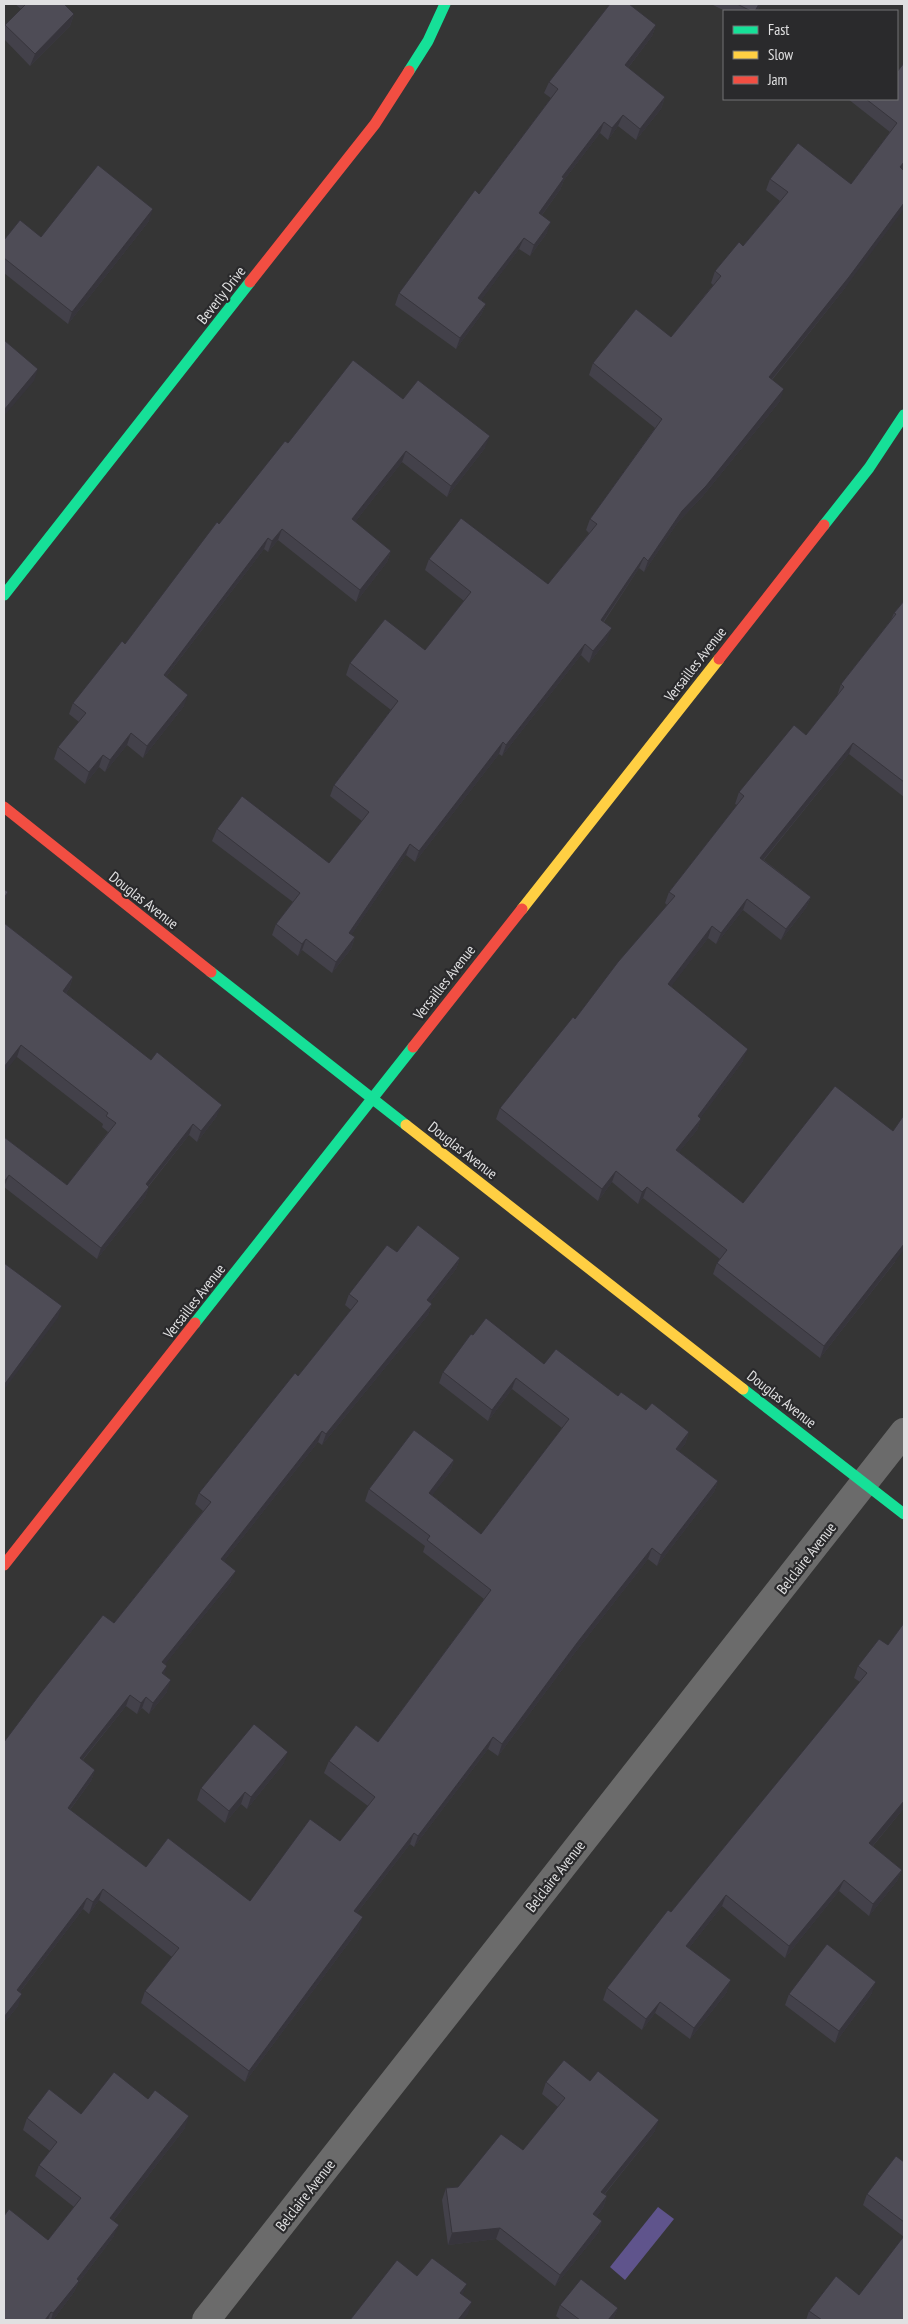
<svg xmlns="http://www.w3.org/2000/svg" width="908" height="2324" font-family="'PT Sans Narrow',sans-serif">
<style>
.water{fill:#5f548c}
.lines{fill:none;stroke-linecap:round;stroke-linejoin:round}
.street{stroke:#6b6b6b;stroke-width:28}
.fast{stroke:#16e098;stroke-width:11}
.slow{stroke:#ffcf43;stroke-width:11}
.jam{stroke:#f24e42;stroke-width:11}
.wall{fill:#43414a}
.shaded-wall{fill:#37353c}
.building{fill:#4e4c56;stroke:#37353c}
.labels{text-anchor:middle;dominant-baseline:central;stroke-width:4.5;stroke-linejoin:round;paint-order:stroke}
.street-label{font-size:15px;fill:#e0e0e1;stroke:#2a2a2c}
</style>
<rect width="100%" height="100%" fill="#353535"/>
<path class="water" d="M658 2207 674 2219 625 2280 610 2267Z"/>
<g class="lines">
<path class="street" d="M206 2320 904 1432"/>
<path class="fast" d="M409 71 428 41 445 4
M824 525 869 468 904 415
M4 595 250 282
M211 972 406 1125
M195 1323 413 1047
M743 1389 904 1514"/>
<path class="slow" d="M522 909 719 659
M406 1125 743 1389"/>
<path class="jam" d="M250 282 375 124 409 71
M719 659 824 525
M4 807 211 972
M413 1047 522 909
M4 1565 195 1323"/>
</g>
<path class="wall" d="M15 4H64L74 14 70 26 30 66 4 39V29L5 25 21 9Z
M711 4H761L757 11H725Z
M656 25 652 36 628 68 665 97 661 109 636 140 618 126 608 140 600 133 564 180 560 190 542 215 547 233 530 256 519 249 481 300 486 304 481 315 456 349 395 305 399 293 479 194 551 98 544 93 549 82Z
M904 63V168L845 288 772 380 780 401 702 497 678 522 644 572 639 568 604 622 607 640 589 663 581 655 502 756 499 754 415 862 406 855 351 935 355 937 351 949 332 973 302 950 298 956 272 935 276 924 293 902 212 841 217 829 329 863 362 821 330 796 334 785 391 710 346 675 350 663 425 650 464 601 425 570 429 559 548 584 589 533 586 530 590 519 655 428 589 375 593 363 671 337 713 285 711 283 715 271 743 246 780 201 766 190 770 179 851 184 890 132 848 99H897Z
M149 221 68 324 4 273V240L41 237Z
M403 399 485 448 447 497 402 462 355 522 391 551 387 562 356 602 278 540 268 552 264 549 166 677 184 706 143 758 127 745 105 772 99 767 85 784 54 759 58 747 79 722 69 714 73 703 125 644 219 524 288 443Z
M904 601V797L849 754 764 860 811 897 806 908 781 940 743 910 716 944 708 938 671 986 743 1061 700 1118 701 1119 697 1130 679 1152 743 1203 895 1262 820 1358 713 1274 717 1263 720 1259 643 1198 638 1204 612 1182 598 1201 496 1119 500 1108 575 1019 667 905 665 903 669 892 737 805 735 804 739 792 806 735 837 696 841 684 891 620 894 613Z
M4 923 73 977 69 989 66 993 217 1116 197 1142 189 1135 149 1186 145 1198 97 1259 4 1187V1137L67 1185 108 1132 102 1127 103 1124 17 1057Z
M397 1252 460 1258 456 1269 430 1302 432 1304 428 1315 322 1445 318 1442 224 1561 231 1582 165 1664 164 1675 167 1692 149 1714 142 1708 137 1714 126 1706 83 1760 95 1770 91 1781 70 1810 146 1867 250 1901 340 1841 368 1806 324 1773 329 1761 378 1742 484 1599 423 1552 425 1546 365 1501 369 1489 454 1460 450 1472 432 1495 481 1534 562 1428 512 1389 488 1421 439 1383 443 1372 473 1335 544 1364 618 1396 689 1432 685 1444 679 1451 718 1481 714 1492 657 1566 648 1559 573 1655 498 1756 488 1749 414 1847 410 1844 357 1913 359 1929 245 2082 141 2003 145 1991 172 1957 99 1900 89 1914 83 1909 20 1992 18 2006 4 2023V1742L114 1623 203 1511 195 1504 199 1493 298 1376 351 1310 345 1305 349 1294Z
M904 1623V1808L873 1846 902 1870 897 1881 869 1916 839 1891 785 1958 722 1906 689 1948 727 1992 690 2039 655 2013 642 2030 603 2000 607 1988 671 1912 860 1682 854 1678 858 1666 888 1645Z
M284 1763 247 1809 241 1804 225 1823 197 1800 201 1788Z
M872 1993 835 2043 785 2005 789 1994Z
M590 2081 655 2131 605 2194 607 2196 603 2208 596 2217 602 2221 598 2233 555 2286 496 2239 448 2245 442 2200 446 2188 458 2187 523 2150 558 2107 542 2094 546 2082Z
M81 2114 185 2128 113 2221 114 2236 77 2285 74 2292 53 2320H4L48 2240 74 2207 35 2176 39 2165 50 2151 23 2130 27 2118Z
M904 2162V2320H806L809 2311 859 2295 904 2237 863 2205 867 2194Z
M560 2305 618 2308 613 2320H561L556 2316Z"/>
<path class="shaded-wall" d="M759 4H761L757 11H755Z
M74 14 70 26 30 66 35 54Z
M656 25 652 36 621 77 625 65Z
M665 97 661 109 636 140 640 129Z
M623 115 618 126 608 140 612 128Z
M604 122 600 133 564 180 560 190 535 224 539 213 562 177Z
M904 162V168L895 179 900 167Z
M904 203V209L845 288 764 389 769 377Z
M153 209 149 221 68 324 72 312Z
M551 222 547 233 530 256 534 245Z
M524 238 519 249 474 310 478 298Z
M486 304 481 315 456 349 460 338Z
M38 369 34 381 4 416V410Z
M784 389 780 401 702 497 678 522 644 572 648 561 682 511Z
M490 436 485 448 447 497 451 486Z
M406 451 402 462 348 531 352 519Z
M282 529 278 540 268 552 272 541Z
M268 538 264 549 159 686 164 675Z
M391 551 387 562 356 602 360 590Z
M644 557 639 568 597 631 601 620Z
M612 628 607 640 589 663 593 651Z
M585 644 581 655 502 756 506 745Z
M188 695 184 706 143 758 147 746Z
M131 733 127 745 105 772 110 760Z
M503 742 499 754 415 862 419 851Z
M853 743 849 754 756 869 760 858Z
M103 755 99 767 85 784 89 772Z
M410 844 406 855 345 944 349 933Z
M8 892 4 904V898Z
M811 897 806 908 781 940 786 929Z
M747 899 743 910 716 944 721 933Z
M712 926 708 938 664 996 668 984Z
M355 937 351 949 332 973 336 962Z
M306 939 302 950 298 956 302 944Z
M73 977 69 989 58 1002 63 991Z
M21 1045 17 1057 4 1073V1067Z
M748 1049 743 1061 693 1128 698 1116Z
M222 1105 217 1116 197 1142 201 1131Z
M701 1119 697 1130 672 1161 676 1150Z
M193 1124 189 1135 141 1195 146 1184Z
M616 1171 612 1182 598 1201 602 1189Z
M9 1175 4 1187V1182Z
M149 1187 145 1198 97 1259 101 1248Z
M647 1187 643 1198 638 1204 642 1192Z
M904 1244V1250L820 1358 824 1346Z
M460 1258 456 1269 423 1311 427 1300Z
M432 1304 428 1315 322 1445 326 1434Z
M62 1306 58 1318 4 1390V1385Z
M516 1378 512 1389 488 1421 492 1410Z
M322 1431 318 1442 217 1570 221 1559Z
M689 1432 685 1444 672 1460 676 1449Z
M454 1460 450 1472 425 1505 429 1493Z
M718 1481 714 1492 657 1566 661 1555Z
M652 1548 648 1559 573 1655 498 1756 502 1744 577 1643Z
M236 1571 231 1582 158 1673 162 1662Z
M167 1666 163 1678 162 1673Z
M171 1680 167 1692 149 1714 153 1703Z
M130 1695 126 1706 75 1769 80 1758Z
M146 1697 142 1708 137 1714 141 1703Z
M493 1737 488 1749 414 1847 418 1836Z
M288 1752 284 1763 247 1809 251 1797Z
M95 1770 91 1781 63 1819 68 1808Z
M245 1792 241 1804 225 1823 229 1811Z
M904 1801V1808L865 1855 869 1843Z
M414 1833 410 1844 350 1922 354 1911Z
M902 1870 897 1881 869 1916 873 1904Z
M844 1880 839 1891 785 1958 789 1946Z
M103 1889 99 1900 89 1914 93 1902Z
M726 1895 722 1906 682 1957 686 1946Z
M87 1898 83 1909 13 2001 17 1990Z
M363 1917 359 1929 245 2082 249 2071Z
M731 1980 727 1992 690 2039 694 2028Z
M876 1982 872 1993 835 2043 839 2031Z
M22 1994 18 2006 4 2023V2017Z
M660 2002 655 2013 642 2030 646 2019Z
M189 2116 185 2128 106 2230 110 2218Z
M659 2120 655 2131 597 2203 601 2192Z
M607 2196 603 2208 589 2226 593 2214Z
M602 2221 598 2233 555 2286 560 2275Z
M119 2225 114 2236 77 2285 74 2292 53 2320H51L53 2313 77 2279Z
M500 2228 496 2239 448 2245 452 2233Z
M467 2284 462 2296 460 2293Z
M472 2302 468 2314 463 2320H458Z
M618 2308 613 2320H608Z
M51 2312 48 2320H45Z"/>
<path class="building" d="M26 4H64L74 14 35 54 5 25Z
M610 4H629L656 25 625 65 665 97 640 129 623 115 612 128 604 122 562 177 564 178 539 213 551 222 534 245 524 238 478 298 486 304 460 338 399 293 475 190 479 194 558 89 549 82Z
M737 4H759L755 11H751Z
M904 63V162L900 167 904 171V203L849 277 769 377 784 389 706 486 682 511 648 561 644 557 601 620 612 628 593 651 585 644 506 745 503 742 419 851 410 844 349 933 355 937 336 962 306 939 302 944 276 924 300 893 217 829 242 796 329 863 369 812 334 785 398 701 350 663 385 619 425 650 471 592 429 559 461 518 548 584 597 524 590 519 662 419 593 363 636 309 671 337 721 276 715 271 739 242 743 246 788 192 770 179 798 143 851 184 897 123 866 99H897V72Z
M98 165 153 209 72 312 4 258V240L20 220 41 237Z
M4 340 38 369 4 410Z
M353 360 403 399 418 380 490 436 451 486 406 451 352 519 391 551 360 590 282 529 272 541 268 538 164 675 188 695 147 746 131 733 110 760 103 755 89 772 58 747 86 713 73 703 122 641 125 644 217 522 219 524 285 441 288 443Z
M904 601V782L853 743 760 858 811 897 786 929 747 899 721 933 712 926 668 984 748 1049 698 1116 701 1119 676 1150 743 1203 835 1086 893 1131 904 1115V1244L824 1346 717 1263 727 1250 647 1187 642 1192 616 1171 602 1189 500 1108 573 1017 575 1019 618 962 675 896 669 892 744 796 739 792 794 725 806 735 844 687 841 684 896 614 894 613Z
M4 889 8 892 4 898Z
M4 923 73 977 63 991 151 1060 157 1052 222 1105 201 1131 193 1124 146 1184 149 1187 101 1248 9 1175 4 1182V1137L67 1185 116 1123 106 1116 108 1113 21 1045 4 1067Z
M418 1225 460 1258 427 1300 432 1304 326 1434 322 1431 221 1559 236 1571 162 1662 167 1666 162 1673 171 1680 153 1703 146 1697 141 1703 130 1695 80 1758 95 1770 68 1808 146 1867 168 1838 250 1901 310 1819 340 1841 375 1797 329 1761 356 1725 378 1742 491 1590 427 1540 430 1536 369 1489 414 1430 454 1460 429 1493 481 1534 569 1419 516 1378 492 1410 443 1372 471 1334 473 1335 486 1318 544 1364 556 1349 618 1396 621 1392 646 1410 652 1403 689 1432 676 1449 718 1481 661 1555 652 1548 577 1643 502 1744 493 1737 418 1836 414 1833 354 1911 363 1917 249 2071 145 1991 179 1948 103 1889 93 1902 87 1898 17 1990 22 1994 4 2017V1742L40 1694 103 1615 114 1623 211 1502 199 1493 295 1373 298 1376 358 1301 349 1294 387 1245 397 1252Z
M4 1263 62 1306 4 1385Z
M904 1623V1801L869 1843 902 1870 873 1904 844 1880 789 1946 726 1895 686 1946 731 1980 694 2028 660 2002 646 2019 607 1988 668 1910 671 1912 867 1673 858 1666 879 1639 888 1645Z
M254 1724 288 1752 251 1797 245 1792 229 1811 201 1788Z
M827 1944 876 1982 839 2031 789 1994Z
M564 2060 590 2081 598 2071 659 2120 601 2192 607 2196 593 2214 602 2221 560 2275 500 2228 452 2233 446 2188 458 2187 501 2134 523 2150 565 2098 546 2082Z
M114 2072 148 2099 155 2090 189 2116 110 2218 119 2225 77 2279 79 2281 53 2313 51 2312 45 2320H4V2216L9 2209 48 2240 81 2198 39 2165 57 2142 27 2118 49 2089 81 2114Z
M896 2156 904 2162V2222L867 2194Z
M904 2236V2320H822L809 2311 836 2276 859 2295Z
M432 2258 467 2284 460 2293 472 2302 458 2320H350L397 2260 417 2276Z
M581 2279 618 2308 608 2320H580L560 2305Z"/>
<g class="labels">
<g class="street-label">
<text transform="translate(221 295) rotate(-52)">Beverly Drive</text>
<text transform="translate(695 664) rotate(-52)">Versailles Avenue</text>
<text transform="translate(144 900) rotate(38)">Douglas Avenue</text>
<text transform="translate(444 982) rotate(-52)">Versailles Avenue</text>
<text transform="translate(463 1150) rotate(38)">Douglas Avenue</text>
<text transform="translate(194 1301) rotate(-52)">Versailles Avenue</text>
<text transform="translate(782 1399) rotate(38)">Douglas Avenue</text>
<text transform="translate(806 1558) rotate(-52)">Belclaire Avenue</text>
<text transform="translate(555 1876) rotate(-52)">Belclaire Avenue</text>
<text transform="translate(305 2195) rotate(-52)">Belclaire Avenue</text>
</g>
</g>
<rect width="908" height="2324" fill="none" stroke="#e0e0e1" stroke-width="10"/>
<rect x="723" y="10" width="175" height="90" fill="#2a2a2c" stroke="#737374"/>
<rect x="733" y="26" width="25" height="8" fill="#16e098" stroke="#737374"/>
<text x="768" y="35" font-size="15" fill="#e0e0e1">Fast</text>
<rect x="733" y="51" width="25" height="8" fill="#ffcf43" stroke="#737374"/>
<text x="768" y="60" font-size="15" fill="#e0e0e1">Slow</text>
<rect x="733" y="76" width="25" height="8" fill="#f24e42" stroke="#737374"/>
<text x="768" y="85" font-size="15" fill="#e0e0e1">Jam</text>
</svg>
